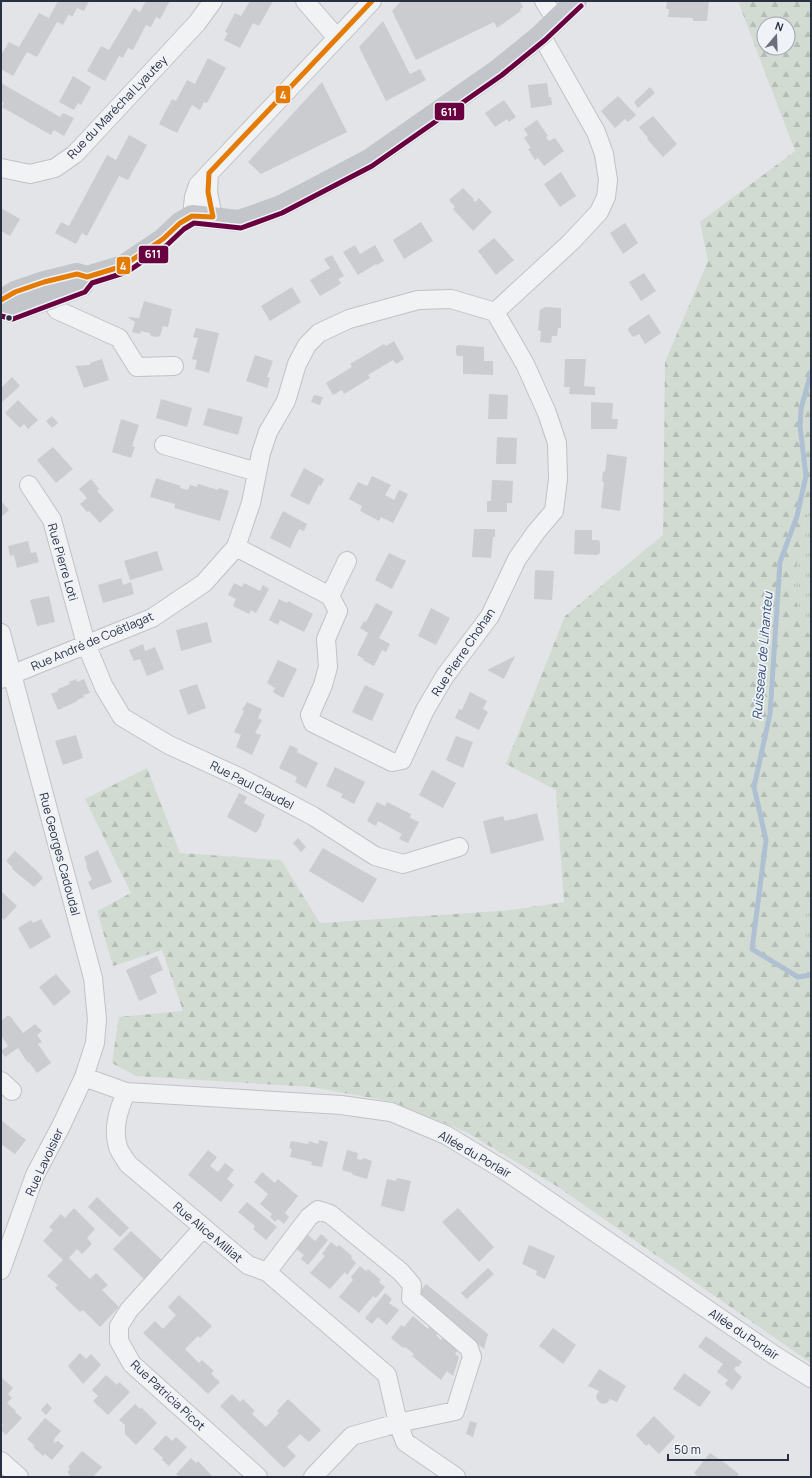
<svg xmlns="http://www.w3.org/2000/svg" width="812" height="1478" font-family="Manrope,sans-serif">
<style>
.grass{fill:url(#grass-tufts)}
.forest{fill:url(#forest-firs);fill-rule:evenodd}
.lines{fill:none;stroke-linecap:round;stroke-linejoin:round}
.stream{stroke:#b0c0d3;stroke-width:5}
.building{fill:#cacccf}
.minor-casing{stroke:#c0c2c5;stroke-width:20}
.minor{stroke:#f1f2f3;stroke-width:18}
.secondary{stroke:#c2c5c9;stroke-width:22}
.bus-1-casing{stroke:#eff2f7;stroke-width:8}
.bus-2-casing{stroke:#eff2f7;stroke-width:8}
.bus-1{stroke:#e47b03;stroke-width:5}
.bus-2{stroke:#69003f;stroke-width:5}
.bus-dot{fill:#283041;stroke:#eff2f7;stroke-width:1.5}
.labels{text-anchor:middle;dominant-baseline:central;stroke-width:3.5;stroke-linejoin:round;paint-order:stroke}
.street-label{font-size:12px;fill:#283041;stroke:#eff2f7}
.water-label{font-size:13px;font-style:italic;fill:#314e76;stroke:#eff2f7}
.line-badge{stroke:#eff2f7;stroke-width:1.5}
.badge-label{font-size:11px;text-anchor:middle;font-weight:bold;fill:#fff}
</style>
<defs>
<pattern id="grass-tufts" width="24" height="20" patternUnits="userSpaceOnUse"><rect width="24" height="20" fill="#d2dbd2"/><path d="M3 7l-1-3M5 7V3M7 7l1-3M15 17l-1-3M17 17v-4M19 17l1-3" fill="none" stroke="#b4bcb6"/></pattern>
<pattern id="forest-firs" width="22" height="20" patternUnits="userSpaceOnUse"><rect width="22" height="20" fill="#d2dbd2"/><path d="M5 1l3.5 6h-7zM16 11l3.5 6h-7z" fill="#b4bcb6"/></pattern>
</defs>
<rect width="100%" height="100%" fill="#e2e4e7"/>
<path class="grass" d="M811 489V637L801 624 793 584Z
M811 902V958L796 911Z"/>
<path class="forest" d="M738 1H811V489L793 584 801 624 811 637V902L796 911 811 958V1363L558 1187 466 1132 393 1102 312 1087 136 1076 112 1063 119 1017 183 1011 162 950 113 966 97 911 131 893 85 799 147 768 180 853 281 860 320 923 512 910 564 902 556 790 506 764 565 616 663 535 665 362 708 261 700 222 795 151ZM764 24H788V48H764Z"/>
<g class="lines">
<path class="stream" d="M811 372 801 409 800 426 806 476 797 516 780 562 770 714 754 787 766 840 752 949 798 977 811 975"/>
</g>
<path class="building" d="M58 1H89L84 11 77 8 72 17 69 14 63 25 57 22 37 57 27 52 13 76 1 69V55L9 42 19 47 39 13 49 18Z
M146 1H170L160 19 156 17 151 27 146 25 133 50 128 48 123 58 119 56 105 81 87 71 101 46 109 50 134 8 140 12Z
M250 1H273L259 26 253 23 240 48 224 40 228 33 225 32 235 13 241 16Z
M401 1H520L523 7 520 9 521 11 497 28 494 22 416 60 392 11Z
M667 1H709L707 21H693V18L668 17 669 9H666Z
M383 21 410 74 420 69 426 80 386 101 359 47Z
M208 58 226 68 207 103 204 102 200 110 192 105 177 133 159 124 172 99 176 101 187 80 195 84Z
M73 76 91 87 81 105 78 103 74 110 59 102Z
M322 82 347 132 261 174 248 162Z
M1 83 60 117 63 113 74 118 64 136 54 130 51 135 2 107 4 103 1 101Z
M547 83 549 97H551L552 105 531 108 528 85Z
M650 87 655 93 638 108 634 102Z
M618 96 636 115 628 122 625 119 615 128 601 111Z
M504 100 516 117 509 122 507 119 495 127 485 113Z
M653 116 677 144 663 157 647 139 648 138 639 127Z
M537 120 548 136 546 137 549 141 555 138 564 151 544 166 538 158 535 160 528 149 531 148 524 138 528 135 524 129Z
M129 135 147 145 128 180 119 176 87 236 82 233 76 244 55 233 61 222 69 226 107 155 116 160Z
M561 172 576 196 560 207 544 184Z
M463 188 474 199 473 200 475 202 479 198 492 212 473 231 453 209 455 207 449 200Z
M1 208 20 219 10 236 1 231Z
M421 222 433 241 404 259 393 240Z
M625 223 638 243 623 254 610 233Z
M494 238 514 260 496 275 478 251Z
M355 245 360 254 375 245 384 261 377 265 376 264 358 275 343 252Z
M332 255 344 276 338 279 341 283 339 285 320 296 310 280 330 268 324 259Z
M644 273 656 291 641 301 629 282Z
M292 287 301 302 270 321 261 306Z
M144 301 172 309 168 327 163 326 160 336 157 337 151 336 150 333 141 331 140 334 132 332 135 322 127 317 139 318Z
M545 307 561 308V328H558L557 336H552L551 343 540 342 541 331 538 330 540 310Z
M649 314 661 333 645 344 639 334 634 337 632 336 628 330V328Z
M196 328 219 333 209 373 195 369 197 360 192 359 198 338 193 337Z
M394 341 404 359 396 364 393 360 368 375 370 378 344 394 342 390 333 395 326 383 352 367 350 364 384 344 386 346Z
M458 345 484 347V361H493V375L463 374V356H458L456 354V347Z
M255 355 273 361 267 377 270 378 267 388 246 381Z
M102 359 109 380 84 388 77 369 75 366 90 365V363Z
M565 359H586L584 386 595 387V395L569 394 570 387H564Z
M12 377 20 386 1 403V388Z
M489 394 508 395 507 419H488Z
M314 395 323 397 320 405 311 402Z
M161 399 192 408 187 427 156 418Z
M18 400 38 420 28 429 24 424 20 428 5 413Z
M591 402 613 403 612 419H618L617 429H591Z
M208 408 243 417 238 435 203 425Z
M52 416 58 423 52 428 46 421Z
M121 419 139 425 132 446 135 447 131 458 112 452Z
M497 437 517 438 516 464H496Z
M53 447 73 469 56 483 37 460Z
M607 454 627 457 620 511 601 508 604 482H602L603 471 605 472Z
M304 468 324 479 321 486 319 485 309 505 290 496Z
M372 476 391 485 385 495 394 500 399 490 408 494 393 523 381 517 379 521 362 512 360 511 362 506 349 499 358 482 367 486Z
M156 478 181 486 180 488 188 490 190 485 197 487 198 484 218 490 219 488 229 491 220 521 174 508 175 504 150 497Z
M91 479 99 489 97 491 114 510 100 523 89 511 87 512 80 504 87 498 79 489Z
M492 480 513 481 512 503H507V512H487V501H491Z
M1 501 9 510 1 517Z
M283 511 307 524 304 531 299 529 290 548 270 538Z
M474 529H495V537H493L491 558 472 557Z
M575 530H592V540H598L600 542V553L597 555 574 554Z
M28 541 31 553 36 552 39 562 17 568 14 555 10 556 8 546Z
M157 551 163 570 130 580 124 561Z
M389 553 406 561 392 589 375 580Z
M535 570 554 571 552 600 534 599Z
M121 578 123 585 131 582 134 594 103 603 98 585Z
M234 583 242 587 244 583 260 591 263 585 269 589 256 613 251 610 249 614 233 606 236 599 228 595Z
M49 596 55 622 37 626 30 600Z
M279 599 287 603 288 601 313 614 304 632 280 620 278 625 269 620Z
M376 603 393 612 379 638 390 644 386 652 382 650 374 666 363 660 364 659 357 655 368 633 360 628 364 621 366 622Z
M431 608 450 618 436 645 418 636Z
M207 622 212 642 181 651 176 630Z
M143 644 145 651 155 647 164 669 147 676 140 659 134 661 129 650Z
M515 656 504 679 487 670Z
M278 660 297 669 283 698 273 692 275 688 267 683Z
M76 679 77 682 84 679 90 693 83 695 84 697 77 700 78 701 58 710 51 694 58 691V689L70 684 69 682Z
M197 684 206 708 188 715 179 690Z
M365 685 384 694 372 721 352 712Z
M470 692 487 701 483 709 488 712 479 730 455 718 459 709 462 710Z
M247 702 262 709 258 718 262 720 255 733 261 735 252 755 236 747 241 735 234 732 244 711 242 710Z
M76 735 83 758 63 765 55 741Z
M456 736 473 742 463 768 446 760Z
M290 745 298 749 297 752 318 763 306 788 295 782 297 777 279 768Z
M335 767 365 782 354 804 341 797 343 794 326 786Z
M432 770 456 783 443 808 419 795Z
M239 793 247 797 244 803 265 815 261 823 262 824 256 833 227 817Z
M377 802 385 806 387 802 411 814 410 818 419 822 408 843 399 839 402 834 378 821 376 826 367 821Z
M537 813 544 840 491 854 483 821 503 816 505 821Z
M298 838 306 847 301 852 293 843Z
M323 848 377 879 363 903 309 871Z
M98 850 112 882 92 890 88 882 92 880 86 866 87 865 84 857Z
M15 851 38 872 43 878 34 887 12 869 13 868 6 861Z
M1 891 17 906 4 920 1 917Z
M41 919 51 937 30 949 18 928 31 920 33 923Z
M157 956 163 970 150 976 157 993 139 1001 126 970Z
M56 974 71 992 54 1006 39 987Z
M7 1016H10L23 1033 35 1024 42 1031 37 1035 42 1042 38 1044 51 1063 37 1073 29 1062 28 1063 18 1048 5 1057 1 1051 8 1046 1 1035V1021Z
M1 1120 26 1140 15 1154 1 1144Z
M319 1140 328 1142 322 1167 311 1165 312 1162 290 1157 292 1149 289 1148 291 1141 308 1144 309 1141 318 1144Z
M208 1150 217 1157 210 1166 218 1172 225 1163 234 1170 227 1179 234 1185 221 1202 188 1175Z
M347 1150 358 1153 357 1159 362 1160 363 1158 372 1161 367 1179 353 1175 352 1173 342 1170Z
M262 1172 275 1183 278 1179 298 1196 285 1213 289 1217 284 1224 278 1219 275 1222 270 1217 272 1214 260 1204 268 1194 254 1182Z
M397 1178 411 1181 404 1212 381 1206 387 1179 396 1181Z
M97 1197 129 1228 120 1237 88 1207Z
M247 1202 277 1227 266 1240 253 1229 255 1226 238 1212Z
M74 1208 95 1229 87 1238 92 1244 82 1254 77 1249 69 1258 90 1279 96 1273 108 1285 102 1290 119 1307 100 1327 83 1310 80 1312 55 1288 58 1285 47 1276 63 1260 43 1241 53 1230 49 1227 61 1214 65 1218Z
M458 1208 494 1247 479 1262 442 1222Z
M131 1231 163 1261 145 1280 113 1249Z
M306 1233 315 1241 321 1234 328 1240 308 1265 301 1259 304 1255 294 1247Z
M331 1242 337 1247 339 1245 352 1256 351 1258 356 1263 347 1275 345 1272 330 1289 310 1273 325 1256 322 1254Z
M529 1245 555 1256 545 1279 536 1275 537 1271 522 1264Z
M360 1266 366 1271 368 1269 381 1280 379 1282 385 1287 376 1298 373 1296 359 1313 339 1297 353 1280 351 1277Z
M488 1268 494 1274 467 1299 461 1293Z
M426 1284 488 1334 484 1349 417 1295Z
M385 1293 392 1299 389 1303 399 1310 387 1325 378 1317 372 1324 365 1318Z
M179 1295 212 1326 200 1338 198 1336 185 1349 199 1363 202 1360 214 1371 211 1374 220 1382 208 1394 143 1333 155 1321 163 1329 176 1315 168 1307Z
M413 1316 428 1329 430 1326 438 1333 436 1335 441 1340 443 1337 458 1350 455 1354 459 1357 453 1376 447 1371 441 1380 412 1356 414 1354 405 1347 403 1348 391 1338 401 1325 404 1327Z
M553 1328 576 1345 563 1364 539 1346Z
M706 1336 742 1362 738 1367 736 1366 734 1369 736 1370 735 1371 742 1377 732 1390 725 1384 728 1380 717 1372 723 1364 698 1347Z
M80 1353 86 1359 91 1354 101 1365 83 1384 68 1366Z
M599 1369 626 1386 617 1402 610 1399 607 1403 602 1404 597 1400 596 1396 599 1391 588 1386Z
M684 1373 711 1392 700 1407 673 1389Z
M106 1375 117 1385 119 1382 130 1392 108 1415 93 1401 98 1396 92 1390Z
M1 1377 13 1388 8 1394 12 1398 7 1403 16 1411 15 1412 22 1418 6 1435 1 1430 3 1425 1 1423Z
M232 1394 240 1402 243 1399 255 1411 252 1414 266 1427 279 1413 277 1411 288 1399 321 1430 309 1442 300 1434 287 1447 296 1456 284 1468 220 1406Z
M47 1403 52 1408 46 1415 41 1410Z
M135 1404 140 1409 141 1407 157 1423 136 1445 125 1434V1425L119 1420Z
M654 1416 675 1437 659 1454 649 1444 646 1446 636 1435Z
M45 1418 61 1431 55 1438 53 1443 58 1441 64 1446 52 1460 45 1454 43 1456 33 1447 35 1446 27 1439Z
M470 1421 477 1423 473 1437 466 1434Z
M166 1435 172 1441 176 1437 187 1447 169 1466 162 1460 163 1458 153 1449Z
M82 1451 102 1467 93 1477H68L70 1475 67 1472 70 1469 68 1467Z
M710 1453 725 1463 739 1474 737 1477H699L694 1473Z
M191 1458 196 1463 198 1461 213 1477H179L176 1474Z"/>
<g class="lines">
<g class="minor-casing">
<path id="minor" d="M305 1 337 38
M544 1 556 20
M1 168 30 174 55 168 75 154 197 23 213 1
M209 173 208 192 213 217
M192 216 194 197 198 185 372 1
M46 287 57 310 119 338 137 367 174 366
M164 445 257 472
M29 485 52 520 86 644 104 687 122 717 169 745 239 777 313 816 375 856 403 864 459 847
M236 547 330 596
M347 561 330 596 338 611 326 639 328 667 323 685 310 715 313 723 392 762 402 760 425 710 445 676 490 616 517 559 536 532 554 511 558 479 557 443 547 413 525 364 495 312
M1 633 93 978 97 1019 95 1043 84 1077 61 1126 35 1175 1 1270
M1 679 152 618 204 583 236 547 251 503 261 453 268 432 286 401 297 364 307 345 319 333 349 319 418 300 451 299 495 312 571 242 599 212 606 197 608 180 604 154 596 132 541 35
M84 1077 126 1092 341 1105 391 1112 446 1135 507 1172 774 1355 811 1378
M1 1081 12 1091
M126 1092C119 1109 112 1128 118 1147 120 1153 125 1159 128 1164L248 1265 267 1272 387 1375 398 1423 352 1436 313 1477
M203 1228 129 1310 119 1326V1341L132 1364 258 1477
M267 1272 309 1217 318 1210 330 1214 401 1272 412 1285 411 1298 469 1348 472 1357 455 1411 398 1423 405 1442 456 1477
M1 1461 19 1477"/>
</g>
<use href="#minor" class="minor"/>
<path class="secondary" d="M1 300 15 292 44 282 77 274 87 277 123 266 163 239 180 223 192 216 239 221 279 207 312 190 369 160 498 70 541 35 576 1
M1 309 11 312 51 298 82 286 87 277"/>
<g class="bus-1-casing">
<path id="bus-1" d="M1 300 15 292 44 282 77 274 87 277 123 266 163 239 180 223 192 216 213 217 208 192 209 173 372 1"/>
</g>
<g class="bus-2-casing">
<path id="bus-2" d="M1 316 13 319 85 292 92 283 127 272 167 245 184 229 194 223 241 228 282 213 372 166 502 75 545 40 581 6"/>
</g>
<use href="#bus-1" class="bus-1"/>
<use href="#bus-2" class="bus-2"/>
</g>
<circle class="bus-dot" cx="9" cy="318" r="3.5"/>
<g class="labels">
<g class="street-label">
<text transform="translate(117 107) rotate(-46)">Rue du Maréchal Lyautey</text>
<text transform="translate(63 562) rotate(74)">Rue Pierre Loti</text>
<text transform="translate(92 641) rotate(-23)">Rue André de Coëtlagat</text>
<text transform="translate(463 652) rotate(-56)">Rue Pierre Chohan</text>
<text transform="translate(252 785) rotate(27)">Rue Paul Claudel</text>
<text transform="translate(60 854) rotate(75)">Rue Georges Cadoudal</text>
<text transform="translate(475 1154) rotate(30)">Allée du Porlair</text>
<text transform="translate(44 1162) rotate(-65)">Rue Lavoisier</text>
<text transform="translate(208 1232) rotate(40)">Rue Alice Milliat</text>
<text transform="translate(744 1334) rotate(34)">Allée du Porlair</text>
<text transform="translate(168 1395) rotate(43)">Rue Patricia Picot</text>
</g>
<g class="water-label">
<text transform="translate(762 656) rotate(-85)">Ruisseau de Lihanteu</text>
</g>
</g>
<g class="line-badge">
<rect x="275" y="85" width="16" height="19" rx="4" fill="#e47b03"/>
<rect x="434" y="102" width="31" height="19" rx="4" fill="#69003f"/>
<rect x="138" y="245" width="31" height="19" rx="4" fill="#69003f"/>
<rect x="116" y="256" width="15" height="19" rx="4" fill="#e47b03"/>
</g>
<g class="badge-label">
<text x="283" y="99">4</text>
<text x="449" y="116">611</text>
<text x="153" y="258">611</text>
<text x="123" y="270">4</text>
</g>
<rect width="812" height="1478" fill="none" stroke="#283041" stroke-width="4"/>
<g transform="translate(776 36) rotate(19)"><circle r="19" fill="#eff2f7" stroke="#9fa4ae"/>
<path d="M0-3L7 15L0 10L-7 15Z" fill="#696f7b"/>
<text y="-6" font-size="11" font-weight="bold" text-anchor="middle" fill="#283041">N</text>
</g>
<path d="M668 1454v6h120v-6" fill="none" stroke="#283041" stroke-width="2"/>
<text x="674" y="1454" font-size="12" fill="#283041" stroke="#eff2f7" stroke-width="3" paint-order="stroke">50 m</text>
</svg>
